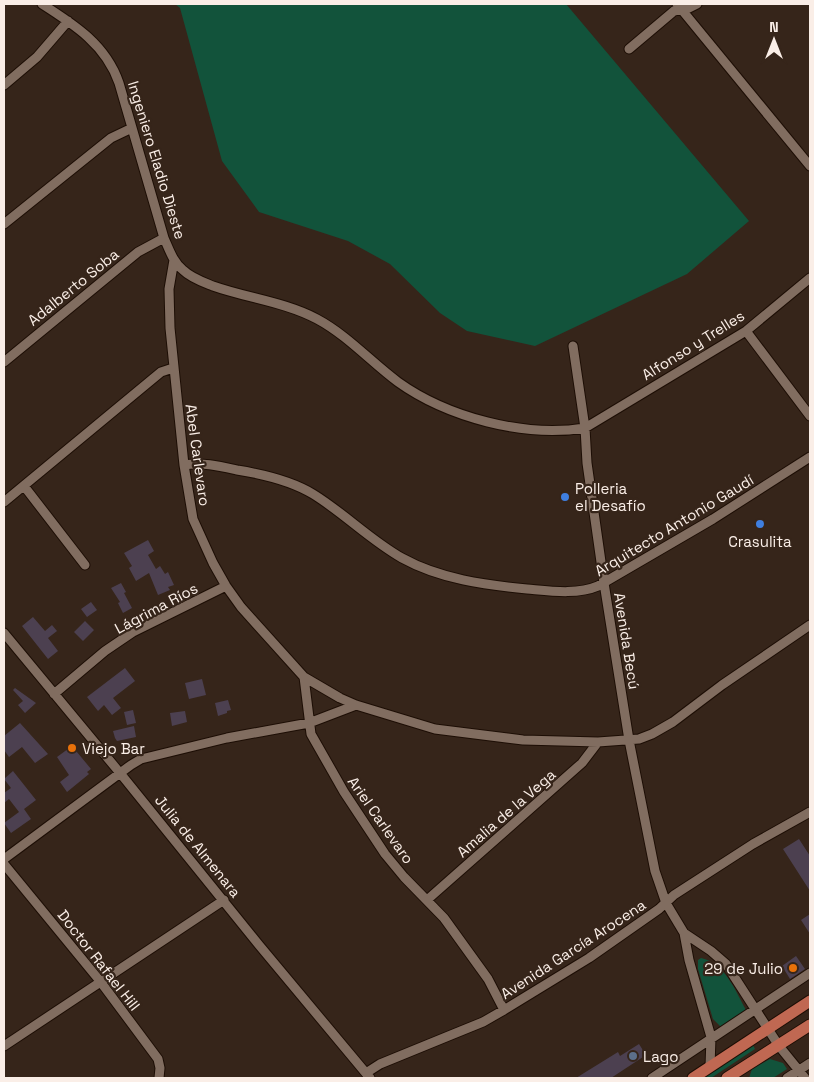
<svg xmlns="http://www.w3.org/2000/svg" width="814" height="1082" font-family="'Space Grotesk',sans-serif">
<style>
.green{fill:#12533b}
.building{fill:#4c4050}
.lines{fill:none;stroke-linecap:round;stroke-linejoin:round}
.minor-casing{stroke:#1d0e05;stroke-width:11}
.major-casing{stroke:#1d0e05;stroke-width:13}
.minor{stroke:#816d60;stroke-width:9}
.major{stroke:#c06852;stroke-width:11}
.shop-dot{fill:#3f7fe0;stroke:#36251a;stroke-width:2}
.food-dot{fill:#e8710a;stroke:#36251a;stroke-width:2}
.service-dot{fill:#5c6f8a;stroke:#36251a;stroke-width:2}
.labels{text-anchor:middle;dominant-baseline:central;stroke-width:4.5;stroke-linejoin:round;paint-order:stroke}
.street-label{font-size:15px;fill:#faeee7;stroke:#36251a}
.poi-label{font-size:15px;fill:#faeee7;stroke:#36251a;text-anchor:start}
</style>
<rect width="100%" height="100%" fill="#36251a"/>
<path class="green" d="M175 4H566L749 221 687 274 535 346 467 331 440 313 390 264 348 241 259 212 222 161 180 8Z
M701 958C725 963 735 990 746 1010L721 1027 713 1019 698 969V960Z
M753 1045 755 1049 711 1078H704Z
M770 1059 783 1063 787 1069 773 1078H749L752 1069Z"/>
<path class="building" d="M148 540 154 551 148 555 156 569 160 566 165 574 168 572 174 585 168 587 170 590 158 595 149 573 136 581 129 568 132 566 124 553Z
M121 583 126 592 124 593 132 608 123 613 118 603 120 602 111 588Z
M91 602 97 610 87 617 81 609Z
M33 617 45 631 52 625 57 631 48 638 58 651 48 659 22 626Z
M85 621 94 630 83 641 74 632Z
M125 668 135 681 113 698 121 708 112 715 104 705 98 711 87 697Z
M202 679 206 695 189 699 185 683Z
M15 688 36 703 25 713 18 705 23 701 13 690Z
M228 700 231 710 227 711V713L218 716 215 703Z
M133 710 136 723 127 725 124 712Z
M185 711 187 722 172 726 170 713Z
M20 723 48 754 35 763 22 747 9 757 4 750V736Z
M134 726 136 737 117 741 115 738 113 731Z
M72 746 91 769 87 772 89 774 67 792 60 782 69 775 57 757Z
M13 771 36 800 24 809 31 819 11 833 4 823 19 812 9 799 4 803V793L11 788 4 779Z
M799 839 810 856V891L783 849Z
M810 914V934L801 920Z
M796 956 805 969 790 979 782 966Z
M639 1044 646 1055 611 1078H576L618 1052 620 1056Z"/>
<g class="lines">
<g class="minor-casing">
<path id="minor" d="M42 4C75 25 106 45 119 83L164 238C169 249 173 262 183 270 191 278 203 282 213 286 247 298 285 302 317 319 347 335 371 362 398 382 447 417 524 438 585 428L746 331 810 278
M677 4 810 166
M629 49 674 11 689 8 697 4
M4 85 37 57 68 21
M4 224 111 138 132 128
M174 260 169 289 170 328 184 465 193 519 213 563 226 586 241 607 304 677 340 698 356 705 435 729 523 740 598 742 639 739 652 734 673 722 722 685 810 625
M746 331 810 416
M573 346 585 428 587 463 604 583 629 740 655 871 666 903 684 933 711 951 726 964 779 1046 805 1078
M4 362 138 252 164 238
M184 465C202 462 219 466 237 470 262 474 290 480 313 494 344 513 370 540 402 558 440 579 485 585 527 589 550 591 577 595 598 586L713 519 810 457
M24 486 85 565
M4 502 161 372 173 368
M4 633 120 773 259 945 370 1078
M304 677 311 734 344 792 385 854 404 877 444 918 488 979 504 1010
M54 694 105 651 133 632 226 586
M4 859 131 765 141 759 227 738 309 723 356 705
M4 864 100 981 158 1059 160 1068 159 1078
M427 900 582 763 598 742
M684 933 689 960 711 1037 710 1067
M4 1046 224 900
M366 1073 380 1064 451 1035 483 1022 504 1010 589 958 659 909 674 895 753 844 810 812
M652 1078 810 973
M787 1078 810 1063"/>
</g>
<g class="major-casing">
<path id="major" d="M693 1078 810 1001
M727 1078 810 1025"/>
</g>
<use href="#minor" class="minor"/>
<use href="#major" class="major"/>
</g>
<g class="shop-dot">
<circle cx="565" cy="497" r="5"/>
<circle cx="760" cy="524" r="5"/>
</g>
<g class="food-dot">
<circle cx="72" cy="748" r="5"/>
<circle cx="793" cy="968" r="5"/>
</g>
<circle class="service-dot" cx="633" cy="1056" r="5"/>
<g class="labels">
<g class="street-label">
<text transform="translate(157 160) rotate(73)">Ingeniero Eladio Dieste</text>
<text transform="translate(73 287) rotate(-39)">Adalberto Soba</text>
<text transform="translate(693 345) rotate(-32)">Alfonso y Trelles</text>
<text transform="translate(198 455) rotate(82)">Abel Carlevaro</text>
<text transform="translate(674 525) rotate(-31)">Arquitecto Antonio Gaudí</text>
<text transform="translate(156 608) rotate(-28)">Lágrima Ríos</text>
<text transform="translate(627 641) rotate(81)">Avenida Becú</text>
<text transform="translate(506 813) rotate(-41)">Amalia de la Vega</text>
<text transform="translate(381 820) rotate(55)">Ariel Carlevaro</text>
<text transform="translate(198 846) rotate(51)">Julia de Almenara</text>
<text transform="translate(573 949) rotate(-33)">Avenida García Arocena</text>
<text transform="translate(99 960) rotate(52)">Doctor Rafael Hill</text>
</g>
<g class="poi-label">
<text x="575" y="488">Polleria<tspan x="575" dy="17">el Desafío</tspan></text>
<text x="760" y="541" text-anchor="middle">Crasulita</text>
<text x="82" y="748">Viejo Bar</text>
<text x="783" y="968" text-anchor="end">29 de Julio</text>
<text x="643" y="1056">Lago</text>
</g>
</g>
<rect width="814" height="1082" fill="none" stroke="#faeee7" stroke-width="10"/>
<g transform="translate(774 40)" stroke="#36251a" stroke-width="4" paint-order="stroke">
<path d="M0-4L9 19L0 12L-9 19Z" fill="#faeee7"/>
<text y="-8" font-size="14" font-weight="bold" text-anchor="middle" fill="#faeee7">N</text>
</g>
</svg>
